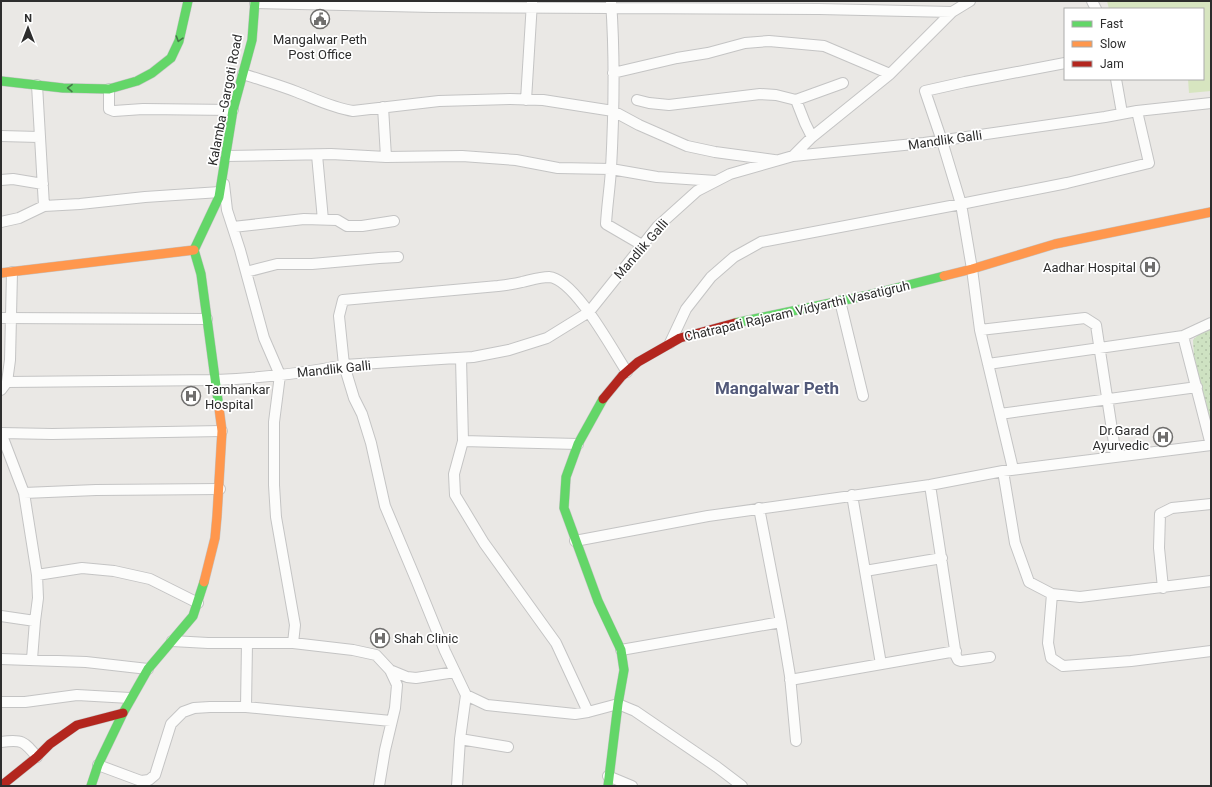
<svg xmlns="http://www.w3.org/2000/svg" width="1212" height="787" font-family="Roboto,sans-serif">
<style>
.grass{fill:url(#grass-dots)}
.pitch{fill:#d7e5c0}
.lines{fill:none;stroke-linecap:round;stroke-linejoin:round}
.street-casing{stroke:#c4c4c4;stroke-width:12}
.fast-casing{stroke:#c4c4c4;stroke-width:10}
.slow-casing{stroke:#c4c4c4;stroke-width:10}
.jam-casing{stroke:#c4c4c4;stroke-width:10}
.street{stroke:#fcfcfb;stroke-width:10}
.fast{stroke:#63d668;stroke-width:9}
.slow{stroke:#ff974d;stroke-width:9}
.jam{stroke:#b3261e;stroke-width:9}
.oneway{stroke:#457948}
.labels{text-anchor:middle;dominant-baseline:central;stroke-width:3.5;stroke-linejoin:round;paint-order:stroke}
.poi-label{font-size:13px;fill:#2d2d2d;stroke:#fff;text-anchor:end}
.street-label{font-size:13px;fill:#2d2d2d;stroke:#fff}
.district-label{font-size:17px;font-weight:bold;fill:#525979;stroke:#fff}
</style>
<defs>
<pattern id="grass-dots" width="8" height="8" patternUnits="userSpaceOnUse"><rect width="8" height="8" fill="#cee2c2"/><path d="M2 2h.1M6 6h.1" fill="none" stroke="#b1c2a7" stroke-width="1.8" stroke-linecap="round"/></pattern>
</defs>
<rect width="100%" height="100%" fill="#eae8e5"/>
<path class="grass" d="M1211 330V426L1194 356 1193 340 1200 333Z"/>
<path class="pitch" d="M1107 1H1211V91L1189 93 1188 79H1203V9H1109Z"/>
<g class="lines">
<g class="street-casing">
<path id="street" d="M611 1C615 57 614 113 611 169 610 187 607 205 606 224L642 245
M1092 1 1096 9
M255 3 432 7 819 9 952 12
M1065 63 965 82 925 91 942 141 961 204 1067 183 1149 163 1137 111
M613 73 677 58 708 53 745 43 769 41 824 46 890 74
M243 74C261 80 279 85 297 92 315 99 333 108 353 111L439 101 510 99 543 100 613 111 639 125 687 146 715 152 774 160
M1116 79 1122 113
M37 85 44 206 80 204 145 197 220 192
M109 89V109L114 111 143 109 233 110
M526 100 532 2
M637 100 649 103 669 105 760 94 776 95 796 100 843 83
M796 100 805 123 812 137
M383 107 386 157
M1 136 39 137
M317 155 323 220
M226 156 331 154 386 157 462 156 516 160 558 168 611 169 657 177 716 181
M793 156 812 137 890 74 952 12 970 1
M1 180 13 179 43 184
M224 184 227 210 240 250 264 338 280 375 274 422V485L276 517 295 625 293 643
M1 222 19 218 44 206
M233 227 304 219 337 220 347 226H362L394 221
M246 272 277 264H312L379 258 398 257
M840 301 863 396
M1 318 207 319
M980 330 1085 318 1096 325 1116 456
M1183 336 1211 445
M670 343 686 309 711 277 734 257 761 242 961 204 972 269 980 330 1013 469
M461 358 463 441
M988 364 1183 336 1211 323
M627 372C613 351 575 279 549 277 540 277 531 280 522 282 514 284 506 285 498 286L343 300 339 316 344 365 354 398 362 414 371 443 385 506 417 582 445 651 466 695 487 705 575 714 588 712 618 704 635 711 717 767 742 786
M7 382 10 360 12 272
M1 390 7 382 216 380C258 378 302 374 344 365L473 357 509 350 547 338 589 312 657 227 697 191 730 174 793 156 924 143 1105 117 1137 111 1211 103
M1000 414 1197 387
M1 433 24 493 37 575 38 598 35 621 32 659
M1 433 52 434 222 431
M578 444 463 441 454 474 455 495 484 543 556 643 588 712
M1003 471 1015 543 1029 582 1052 594 1080 597 1211 581
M930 485 956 656 958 660 961 661 990 657
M24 493 96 490 220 489
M852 495 881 664
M759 508 781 622 790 676 796 741
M575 541 708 516 930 485 1003 471 1211 445
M865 571 942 558
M37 575 82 568 114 571 150 579 198 603
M1163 588 1159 548 1160 514 1172 508 1211 504
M1052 594 1048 643 1051 658 1063 666 1131 661 1211 651
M1 616 35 621
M172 641 208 643H293L353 650 376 655 390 670 397 685 395 708 385 750 379 786
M247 643 246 707 391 721
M621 650 781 622
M1 659 86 662 148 669
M390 670 407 677 416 678 455 672
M790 680 956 651
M1 702H25L77 695 130 698
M460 739 508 747
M1 742C22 739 24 741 37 757
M98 765 141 781 149 780 155 775 171 724 183 712 194 708 210 707H246
M608 776 632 786
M457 786 460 739 466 695"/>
</g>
<g class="fast-casing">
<path id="fast" d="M1 81 63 88 109 89 137 81 152 73 171 58 179 41 188 1
M735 323 864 296 944 276
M603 399 578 444 566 477 564 508 598 601 621 650 624 670 618 704 608 786
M219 408 201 274 194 250 219 197 233 110 252 40 255 1
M91 786 98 765 123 713 148 669 193 616 204 582"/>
</g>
<g class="slow-casing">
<path id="slow" d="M1 273 194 250
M944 276 972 269 1055 244 1211 212
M204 582 215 538 217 516 222 431 219 408"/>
</g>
<g class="jam-casing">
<path id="jam" d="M603 399 622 376 638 362 680 338 735 323
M1 786 37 757 50 744 77 725 123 713"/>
</g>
<use href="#street" class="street"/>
<use href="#fast" class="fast"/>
<use href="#slow" class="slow"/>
<use href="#jam" class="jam"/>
</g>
<defs><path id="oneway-chevron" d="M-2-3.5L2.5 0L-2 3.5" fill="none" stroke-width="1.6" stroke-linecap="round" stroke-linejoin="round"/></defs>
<g class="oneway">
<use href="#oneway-chevron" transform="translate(179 39) rotate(107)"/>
<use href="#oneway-chevron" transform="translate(70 88) rotate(-179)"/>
</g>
<defs>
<g id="civic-ring" transform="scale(1)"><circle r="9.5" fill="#fff" stroke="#6f6e6d" stroke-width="1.5"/><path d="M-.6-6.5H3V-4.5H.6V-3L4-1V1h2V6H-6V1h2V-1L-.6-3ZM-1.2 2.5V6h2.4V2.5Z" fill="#6f6e6d"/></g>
<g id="hospital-ring" transform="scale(1)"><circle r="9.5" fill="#fff" stroke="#6f6e6d" stroke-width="1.5"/><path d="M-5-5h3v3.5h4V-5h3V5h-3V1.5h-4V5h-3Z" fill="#6f6e6d"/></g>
</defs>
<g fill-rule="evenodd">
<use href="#civic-ring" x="320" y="19"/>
<use href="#hospital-ring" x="1150" y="267"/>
<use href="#hospital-ring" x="191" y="396"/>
<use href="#hospital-ring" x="1163" y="437"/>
<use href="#hospital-ring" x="380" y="638"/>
</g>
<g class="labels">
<g class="poi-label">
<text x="320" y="39" text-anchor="middle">Mangalwar Peth<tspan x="320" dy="15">Post Office</tspan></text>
<text x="1136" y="267">Aadhar Hospital</text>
<text x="205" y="389" text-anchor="start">Tamhankar<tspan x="205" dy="15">Hospital</tspan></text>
<text x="1149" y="430">Dr.Garad<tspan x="1149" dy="15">Ayurvedic</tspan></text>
<text x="394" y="638" text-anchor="start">Shah Clinic</text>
</g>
<g class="street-label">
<text transform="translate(225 100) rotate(-79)">Kalamba -Gargoti Road</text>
<text transform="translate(945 140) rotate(-8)">Mandlik Galli</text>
<text transform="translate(641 249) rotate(-49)">Mandlik Galli</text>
<text transform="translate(797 311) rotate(-13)">Chatrapati Rajaram Vidyarthi Vasatigruh</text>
<text transform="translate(334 369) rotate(-6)">Mandlik Galli</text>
</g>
<g class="district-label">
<text x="777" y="388">Mangalwar Peth</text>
</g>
</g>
<rect width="1212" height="787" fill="none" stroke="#2d2d2d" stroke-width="4"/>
<rect x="1064" y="8" width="140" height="72" fill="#ffffff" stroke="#ababab"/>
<rect x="1072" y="21" width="20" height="6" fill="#63d668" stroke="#ababab"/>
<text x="1100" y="28" font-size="12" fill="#2d2d2d">Fast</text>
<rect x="1072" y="41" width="20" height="6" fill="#ff974d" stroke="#ababab"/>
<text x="1100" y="48" font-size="12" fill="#2d2d2d">Slow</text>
<rect x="1072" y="61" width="20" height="6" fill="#b3261e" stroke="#ababab"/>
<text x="1100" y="68" font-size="12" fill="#2d2d2d">Jam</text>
<g transform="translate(28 28)" stroke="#ffffff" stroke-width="3" paint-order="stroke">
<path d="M0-3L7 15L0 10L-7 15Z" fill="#2d2d2d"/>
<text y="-6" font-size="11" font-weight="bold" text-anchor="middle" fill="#2d2d2d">N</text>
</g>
</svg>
